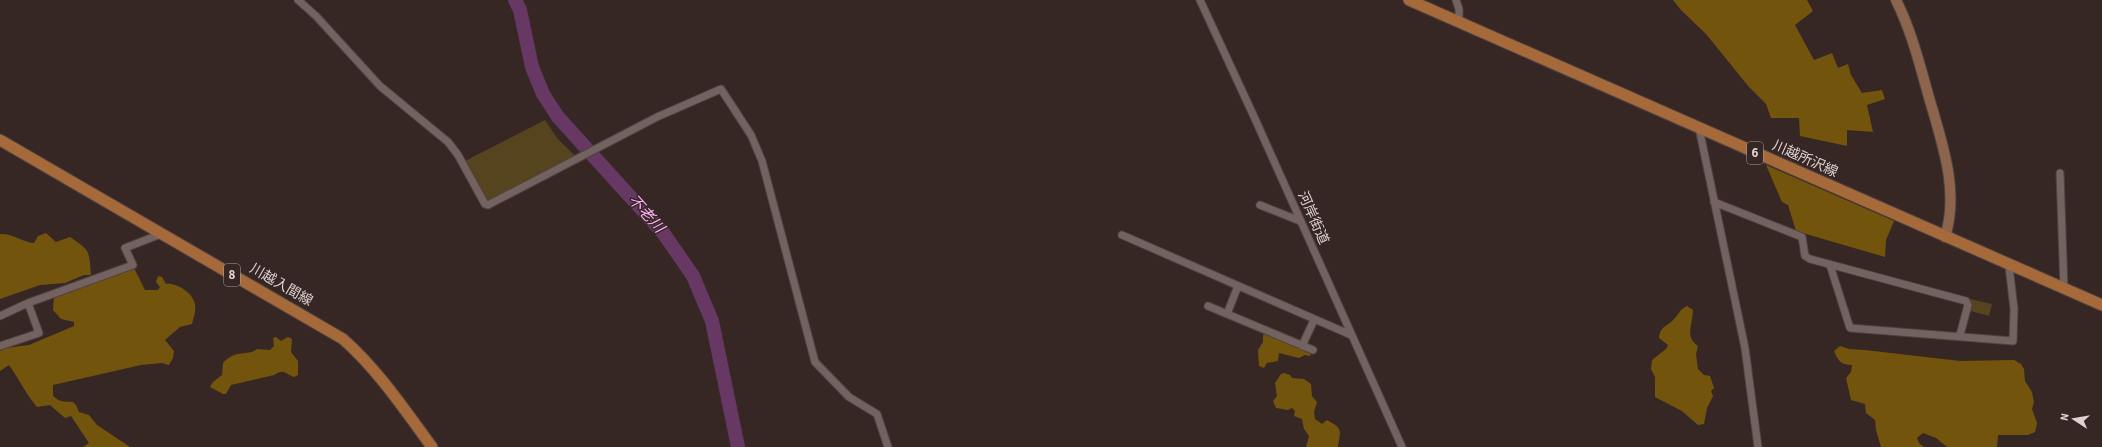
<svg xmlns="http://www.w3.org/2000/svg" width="2102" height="447" font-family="'Source Sans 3','Noto Sans JP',sans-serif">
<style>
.green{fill:#56441f}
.forest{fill:#72540d}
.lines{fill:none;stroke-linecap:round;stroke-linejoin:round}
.river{stroke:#673864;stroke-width:14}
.street-casing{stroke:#4f4341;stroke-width:9}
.secondary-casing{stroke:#4f4341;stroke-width:12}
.primary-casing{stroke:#4f4341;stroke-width:13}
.street{stroke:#746260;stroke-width:7}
.secondary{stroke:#8d654d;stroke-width:10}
.primary{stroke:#a6693a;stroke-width:11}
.labels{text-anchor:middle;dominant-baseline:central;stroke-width:3;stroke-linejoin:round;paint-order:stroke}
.shield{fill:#362725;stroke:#ac9f9e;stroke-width:1}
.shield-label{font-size:13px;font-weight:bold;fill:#ded3d2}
.street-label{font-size:14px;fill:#ded3d2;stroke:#362725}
.water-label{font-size:15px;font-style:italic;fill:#fcb3f6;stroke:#362725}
</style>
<rect width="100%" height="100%" fill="#362725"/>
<path class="green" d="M545 120 557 138 575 156 490 201 486 199 465 161Z
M1970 299 1992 304 1989 316 1967 310Z"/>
<path class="forest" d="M1673 0H1807L1813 11 1795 25 1814 60 1832 53 1838 68 1848 64 1851 75 1862 93 1882 90 1885 99 1867 105 1873 132 1847 130V146L1800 136 1799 118H1771L1766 104 1749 87 1706 34 1681 10Z
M1766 165 1894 221 1886 240 1885 257 1796 231 1788 205 1782 202Z
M46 233 56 242 70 237C90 251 89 249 91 275H84L65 283 40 285 0 299V234C12 233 22 242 34 243L38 236Z
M134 268 145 290H158L160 287 156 282 158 276 162 277 166 284C175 282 191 292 194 301 197 308 194 317 192 324L180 327 165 340 174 351 173 358 169 365 162 363 141 365 53 385V396C61 403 64 401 73 402L76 405 79 412 89 415 97 425 130 447H83L89 443 71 416 65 418 50 405 37 407C26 394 19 379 9 365L0 371V351L6 348 29 345 74 326V322L61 319 53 310 54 297Z
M1687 306 1693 310C1693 323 1684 337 1698 346L1696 354 1698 369 1704 375 1710 376 1714 388 1711 391 1713 396 1707 408 1704 424 1698 425 1682 411 1655 397V377L1651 369 1652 360 1666 349 1668 345 1659 338C1660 326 1667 327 1674 319 1680 313 1678 311 1687 306Z
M1266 332 1273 337 1295 338 1312 352 1310 356 1305 355 1299 358 1279 353 1278 361 1267 363 1264 368 1259 366 1258 350 1263 342V335Z
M276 337 281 341 288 337 292 339 291 352 298 361V375L294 377C285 374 285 368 274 375L231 385 226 394H223L210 387 213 382 222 375 223 363C237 348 248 357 257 349L270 350 274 346 273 338Z
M1840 346 1849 349 1865 350 1960 361 2014 360 2021 364 2024 369 2025 381 2032 392 2034 402 2032 409 2037 423 2035 432 2028 435H1998L1997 447H1947L1936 438 1923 433 1917 438 1919 443 1924 447H1881L1876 430 1875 420 1866 413 1865 404 1851 400 1846 378 1851 372 1852 365C1841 365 1838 361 1834 351Z
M1284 373 1290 375 1292 378 1304 379 1311 384 1312 396 1317 402 1314 412 1315 419 1322 424 1327 420C1344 429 1340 431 1338 447H1306L1309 436 1304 429 1302 419 1294 416 1295 411 1292 408 1288 410 1276 408 1273 401 1277 396 1275 383 1281 374Z"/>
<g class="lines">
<path class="river" d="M515 0 520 10 532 67 543 94 558 117 664 234 693 276 712 321 738 447"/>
<g class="street-casing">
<path id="street" d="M298 0 316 16 380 86 448 142 458 155 485 204 488 205 657 117 721 89 751 135 762 161 815 362 849 397 877 414 888 447
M1200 0 1256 121 1402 447
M1456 0 1459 9V22
M1699 128 1745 348 1758 447
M2060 173 2064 289
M1714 202 1802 237 1805 256 1810 259 1966 301 1968 305 1960 335
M1260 205 1300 221
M1122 235 1351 335
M1830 265 1850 328 2013 341 2014 309 2009 266
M1208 306 1313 350
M1227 314 1238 286
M0 316 28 303 133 265 125 248 161 234
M0 346 39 333 28 303
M1302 346 1314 320"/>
</g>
<g class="secondary-casing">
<path id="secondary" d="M1896 0C1911 30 1919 62 1928 94 1941 140 1960 190 1945 237"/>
</g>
<g class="primary-casing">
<path id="primary" d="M1409 0 2102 305
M0 140 343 339C379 371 404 409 432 447"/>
</g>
<use href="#street" class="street"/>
<use href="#secondary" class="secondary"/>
<use href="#primary" class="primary"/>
</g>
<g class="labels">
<g class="shield">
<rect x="1747" y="142" width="16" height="22" rx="3"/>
<rect x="224" y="264" width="16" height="22" rx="3"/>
</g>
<g class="shield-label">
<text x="1755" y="153">6</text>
<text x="232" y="275">8</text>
</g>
<g class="street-label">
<text transform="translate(1805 159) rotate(24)">川越所沢線</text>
<text transform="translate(1313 218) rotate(66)">河岸街道</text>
<text transform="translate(281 285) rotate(30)">川越入間線</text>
</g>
<g class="water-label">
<text transform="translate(646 214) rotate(48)">不老川</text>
</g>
</g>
<g transform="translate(2074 419) rotate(282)" stroke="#362725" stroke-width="3" paint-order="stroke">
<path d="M0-3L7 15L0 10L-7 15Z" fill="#ded3d2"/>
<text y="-6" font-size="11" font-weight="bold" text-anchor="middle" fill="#ded3d2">N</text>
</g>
</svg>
